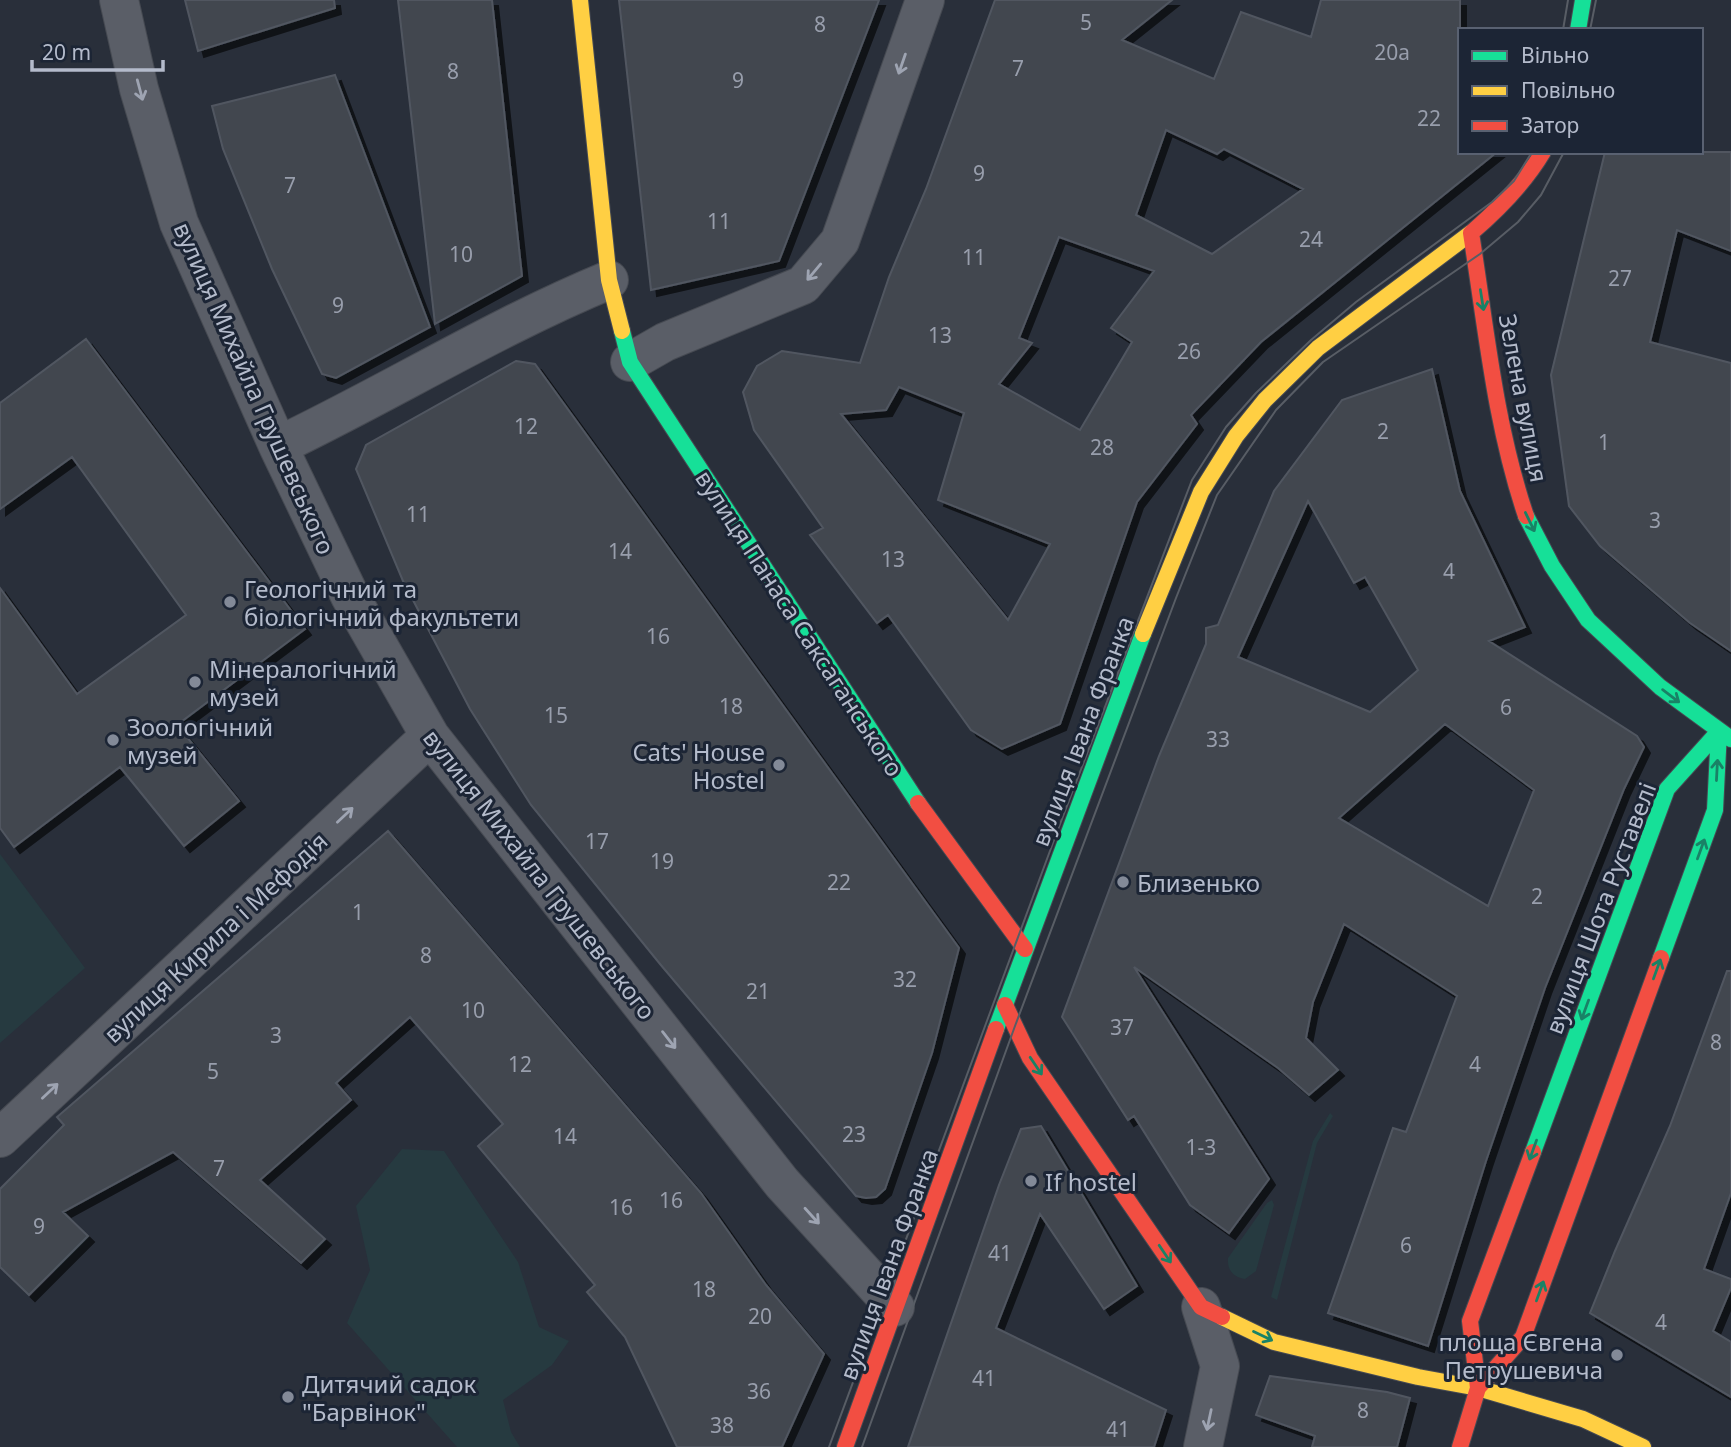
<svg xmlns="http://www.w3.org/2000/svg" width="1731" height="1447" font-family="'Noto Sans',sans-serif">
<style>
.green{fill:#263a40}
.building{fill:#424750;stroke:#515761;stroke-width:2;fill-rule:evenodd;filter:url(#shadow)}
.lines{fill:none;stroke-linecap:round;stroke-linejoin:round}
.street-casing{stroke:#464a52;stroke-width:40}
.fast-casing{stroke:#464a52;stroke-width:18}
.slow-casing{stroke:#464a52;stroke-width:18}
.jam-casing{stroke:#464a52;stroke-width:18}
.street{stroke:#5a5e67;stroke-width:38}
.fast{stroke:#16e098;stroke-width:16}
.slow{stroke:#ffcf43;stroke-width:16}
.jam{stroke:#f24e42;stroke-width:16}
.tram{stroke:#585d65;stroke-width:2}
.oneway{stroke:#9ea4b2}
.oneway2{stroke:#198266}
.poi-dot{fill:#838a98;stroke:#1c2535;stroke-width:2.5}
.labels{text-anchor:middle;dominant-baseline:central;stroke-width:6;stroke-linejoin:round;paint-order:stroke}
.number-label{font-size:21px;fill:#989eac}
.street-label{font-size:24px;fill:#b4bbcb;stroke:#1c2535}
.poi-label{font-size:24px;fill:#b4bbcb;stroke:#1c2535;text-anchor:start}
</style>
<defs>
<filter id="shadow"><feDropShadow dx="6" dy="6" stdDeviation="0" flood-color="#0009"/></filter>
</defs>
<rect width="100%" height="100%" fill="#292f3a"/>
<path class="green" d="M0 854 85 968 0 1043Z
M1330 1113 1333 1116 1317 1143 1277 1300 1271 1297 1313 1141Z
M402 1149 444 1151 518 1262 539 1327 569 1341 552 1365 503 1400 511 1432 520 1447H457L347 1323 370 1270 356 1206Z
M1272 1200 1274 1205 1256 1271 1245 1279C1233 1277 1227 1270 1228 1258L1267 1203Z"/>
<path class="building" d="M185 0H334L335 8 198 51Z
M398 0H492L522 276 435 324Z
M619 0H879L779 261 651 290Z
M995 0H1172L1122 40 1214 79 1241 12 1311 37 1321 0H1460V152H1497L1261 342 1191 415 1197 424 1137 502 1060 724 1002 749 971 730 888 615 877 623 810 535 823 528 754 430 743 392 757 366 782 351 860 363 889 277 926 189ZM1166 130 1217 154 1224 149 1303 189 1212 254 1136 215ZM1059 237 1154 271 1111 328 1132 342 1080 430 999 384 1032 343 1019 338ZM899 387 964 413 938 500 1050 544 1008 620 841 414 886 410Z
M335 75 430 327 336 378 322 374 272 269 223 149 212 106Z
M1605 152H1731V251L1677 230 1650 342 1731 363V651L1690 623 1600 546 1569 506 1551 375Z
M86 339 305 629 177 725 239 801 184 846 120 767 14 847 0 828V588L77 694 186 615 72 457 0 509V403Z
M516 361 535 364 959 948 932 1053 885 1189 876 1197 866 1198 856 1196 660 964 531 805 470 709 403 581 356 469 366 445Z
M1432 369 1460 491 1525 627 1489 641 1637 736 1644 747 1624 789 1545 988 1486 1161 1428 1346 1328 1313 1393 1128 1406 1132 1457 996 1344 924 1313 1002 1306 1038 1338 1070 1309 1095 1278 1068 1134 967 1269 1179 1229 1233 1190 1205 1134 1116 1128 1120 1062 1017 1159 756 1206 644V628L1218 625 1274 491 1342 400ZM1308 501 1354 583 1365 577 1418 670 1370 712 1238 657ZM1445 724 1534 790 1488 906 1339 818Z
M388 831 701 1193 766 1285 824 1354 782 1447H677L625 1337 587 1292 595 1285 478 1146 503 1124 410 1017 336 1083 351 1100 260 1180 325 1239 301 1263 173 1152 63 1212 88 1236 29 1295 0 1267V1189L64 1125 57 1117Z
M1727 971H1731V1193L1704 1269 1731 1279V1288L1713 1331 1731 1342V1397L1590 1313 1615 1251 1670 1126Z
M1041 1126 1137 1286 1104 1309 1040 1214 996 1328 1166 1410 1154 1447H908L999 1185 1021 1129Z
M1270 1376 1387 1392 1410 1398 1397 1447H1312L1315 1436 1256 1415Z"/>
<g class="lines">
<g class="street-casing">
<path id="street" d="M119 0 139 89 179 223 278 446 350 596 430 736 782 1183 895 1307
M630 362 665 342 803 285 840 241 925 0
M278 446C389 393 495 327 609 280
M0 1138 430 736
M1201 1307 1220 1366 1203 1447"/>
</g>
<g class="fast-casing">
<path id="fast" d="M1578 30 1583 0
M622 331 630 362 918 803
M1526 516 1552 566 1588 620 1660 687 1731 739
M1661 958 1715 810 1719 731
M996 1029 1143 634
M1533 1152 1667 789 1719 731"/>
</g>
<g class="slow-casing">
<path id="slow" d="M580 0 609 280 622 331
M1143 634 1201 492 1236 436 1265 400 1318 348 1471 233
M1222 1317 1274 1342 1418 1377 1478 1388
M1478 1388 1583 1419 1643 1447"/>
</g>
<g class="jam-casing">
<path id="jam" d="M1526 516C1495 425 1486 327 1471 233 1499 209 1524 184 1543 152
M918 803 1025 949
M1005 1005 1030 1058 1201 1307 1222 1317
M1478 1388 1523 1337 1661 958
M845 1447 996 1029
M1460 1447 1478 1388 1470 1321 1533 1152"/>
</g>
<use href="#street" class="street"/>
<use href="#fast" class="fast"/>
<use href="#slow" class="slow"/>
<use href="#jam" class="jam"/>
<path class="tram" d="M1563 30 1568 0
M1590 30 1596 0
M829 1447 1057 832 1192 480 1226 427 1256 393 1311 340 1356 302 1492 202 1514 181 1532 152
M862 1447 1015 1026 1176 598 1217 495 1276 410 1323 362 1480 254 1518 222 1541 195 1564 152"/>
</g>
<defs><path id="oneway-shaft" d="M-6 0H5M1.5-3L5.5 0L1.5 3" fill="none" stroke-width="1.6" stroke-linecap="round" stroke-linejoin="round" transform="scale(1.75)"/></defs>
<g class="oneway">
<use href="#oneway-shaft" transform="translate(902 64) rotate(109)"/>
<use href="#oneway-shaft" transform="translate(140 90) rotate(75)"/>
<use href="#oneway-shaft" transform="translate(814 272) rotate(130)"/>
<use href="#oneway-shaft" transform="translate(345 815) rotate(-43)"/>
<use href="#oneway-shaft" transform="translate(669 1040) rotate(52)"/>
<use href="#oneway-shaft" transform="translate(50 1091) rotate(-43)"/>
<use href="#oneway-shaft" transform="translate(812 1216) rotate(48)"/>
<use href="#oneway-shaft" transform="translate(1209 1420) rotate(102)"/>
</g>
<g class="oneway2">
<use href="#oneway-shaft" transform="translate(1482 300) rotate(81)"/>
<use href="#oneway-shaft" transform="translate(1530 522) rotate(64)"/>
<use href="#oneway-shaft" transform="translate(1671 696) rotate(37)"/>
<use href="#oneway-shaft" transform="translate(1717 770) rotate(-87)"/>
<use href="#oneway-shaft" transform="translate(1701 849) rotate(-70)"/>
<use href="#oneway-shaft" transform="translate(1657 969) rotate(-70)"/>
<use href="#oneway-shaft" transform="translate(1585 1010) rotate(110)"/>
<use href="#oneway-shaft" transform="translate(1036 1066) rotate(56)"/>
<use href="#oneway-shaft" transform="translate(1533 1150) rotate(110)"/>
<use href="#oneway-shaft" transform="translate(1165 1254) rotate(56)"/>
<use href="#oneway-shaft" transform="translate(1540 1291) rotate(-70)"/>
<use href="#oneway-shaft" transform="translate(1263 1336) rotate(26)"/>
</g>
<g class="poi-dot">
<circle cx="230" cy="602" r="7"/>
<circle cx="195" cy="682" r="7"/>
<circle cx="113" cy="740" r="7"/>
<circle cx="779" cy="765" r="7"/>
<circle cx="1123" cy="882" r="7"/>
<circle cx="1031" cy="1181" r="7"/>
<circle cx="1617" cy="1355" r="7"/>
<circle cx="288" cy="1397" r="7"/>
</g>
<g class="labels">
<g class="number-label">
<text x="1086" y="22">5</text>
<text x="820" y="24">8</text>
<text x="1392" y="52">20а</text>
<text x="1018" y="68">7</text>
<text x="453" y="71">8</text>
<text x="738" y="80">9</text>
<text x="1429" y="118">22</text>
<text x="979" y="173">9</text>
<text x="290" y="185">7</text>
<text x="719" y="221">11</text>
<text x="1311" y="239">24</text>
<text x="461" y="254">10</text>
<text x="974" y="257">11</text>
<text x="1620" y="278">27</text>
<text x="338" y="305">9</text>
<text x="940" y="335">13</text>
<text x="1189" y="351">26</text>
<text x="526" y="426">12</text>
<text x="1383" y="431">2</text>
<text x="1604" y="442">1</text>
<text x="1102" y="447">28</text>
<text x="418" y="514">11</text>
<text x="1655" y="520">3</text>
<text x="620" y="551">14</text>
<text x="893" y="559">13</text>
<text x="1449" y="571">4</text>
<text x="658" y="636">16</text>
<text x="731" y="706">18</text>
<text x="1506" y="707">6</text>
<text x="556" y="715">15</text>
<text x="1218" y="739">33</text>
<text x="597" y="841">17</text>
<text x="662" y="861">19</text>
<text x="839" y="882">22</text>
<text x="1537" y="896">2</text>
<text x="358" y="912">1</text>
<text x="426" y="955">8</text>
<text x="905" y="979">32</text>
<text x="758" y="991">21</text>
<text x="473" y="1010">10</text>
<text x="1122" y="1027">37</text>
<text x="276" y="1035">3</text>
<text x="1716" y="1042">8</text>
<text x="520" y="1064">12</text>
<text x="1475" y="1064">4</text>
<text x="213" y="1071">5</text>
<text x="854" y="1134">23</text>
<text x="565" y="1136">14</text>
<text x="1201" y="1147">1-3</text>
<text x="219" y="1168">7</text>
<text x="671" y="1200">16</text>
<text x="621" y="1207">16</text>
<text x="39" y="1226">9</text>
<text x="1406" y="1245">6</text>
<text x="1000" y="1253">41</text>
<text x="704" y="1289">18</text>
<text x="760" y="1316">20</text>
<text x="1661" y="1322">4</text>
<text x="984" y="1378">41</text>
<text x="759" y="1391">36</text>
<text x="1363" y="1410">8</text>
<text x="722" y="1425">38</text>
<text x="1118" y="1429">41</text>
</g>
<g class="street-label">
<text transform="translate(255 388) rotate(66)">вулиця Михайла Грушевського</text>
<text transform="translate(1524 398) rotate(79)">Зелена вулиця</text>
<text transform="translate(800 623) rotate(57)">вулиця Панаса Саксаганського</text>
<text transform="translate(1082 731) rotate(-69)">вулиця Івана Франка</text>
<text transform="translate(540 874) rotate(52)">вулиця Михайла Грушевського</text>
<text transform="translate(1600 908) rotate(-69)">вулиця Шота Руставелі</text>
<text transform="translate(215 937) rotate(-43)">вулиця Кирила і Мефодія</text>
<text transform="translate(888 1264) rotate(-70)">вулиця Івана Франка</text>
</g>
<g class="poi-label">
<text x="244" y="588">Геологічний та<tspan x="244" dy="28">біологічний факультети</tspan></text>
<text x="209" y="668">Мінералогічний<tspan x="209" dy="28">музей</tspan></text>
<text x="127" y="726">Зоологічний<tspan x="127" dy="28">музей</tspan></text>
<text x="765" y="751" text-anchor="end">Cats' House<tspan x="765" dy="28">Hostel</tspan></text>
<text x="1137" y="882">Близенько</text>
<text x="1045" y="1181">If hostel</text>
<text x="1603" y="1341" text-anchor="end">площа Євгена<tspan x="1603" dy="28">Петрушевича</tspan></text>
<text x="302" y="1383">Дитячий садок<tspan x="302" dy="28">"Барвінок"</tspan></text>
</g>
</g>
<rect x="1458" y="28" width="245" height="126" fill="#1c2535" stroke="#596171" stroke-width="2"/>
<rect x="1472" y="51" width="35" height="10" fill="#16e098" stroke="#596171" stroke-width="2"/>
<text x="1521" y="63" font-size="21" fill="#b4bbcb">Вільно</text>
<rect x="1472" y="86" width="35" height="10" fill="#ffcf43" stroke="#596171" stroke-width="2"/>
<text x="1521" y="98" font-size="21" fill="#b4bbcb">Повільно</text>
<rect x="1472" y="121" width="35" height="10" fill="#f24e42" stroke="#596171" stroke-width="2"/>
<text x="1521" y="133" font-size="21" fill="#b4bbcb">Затор</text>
<path d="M32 60v10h131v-10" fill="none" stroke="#b4bbcb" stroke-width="3.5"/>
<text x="42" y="60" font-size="21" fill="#b4bbcb" stroke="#1c2535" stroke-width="5" paint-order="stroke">20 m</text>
</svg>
